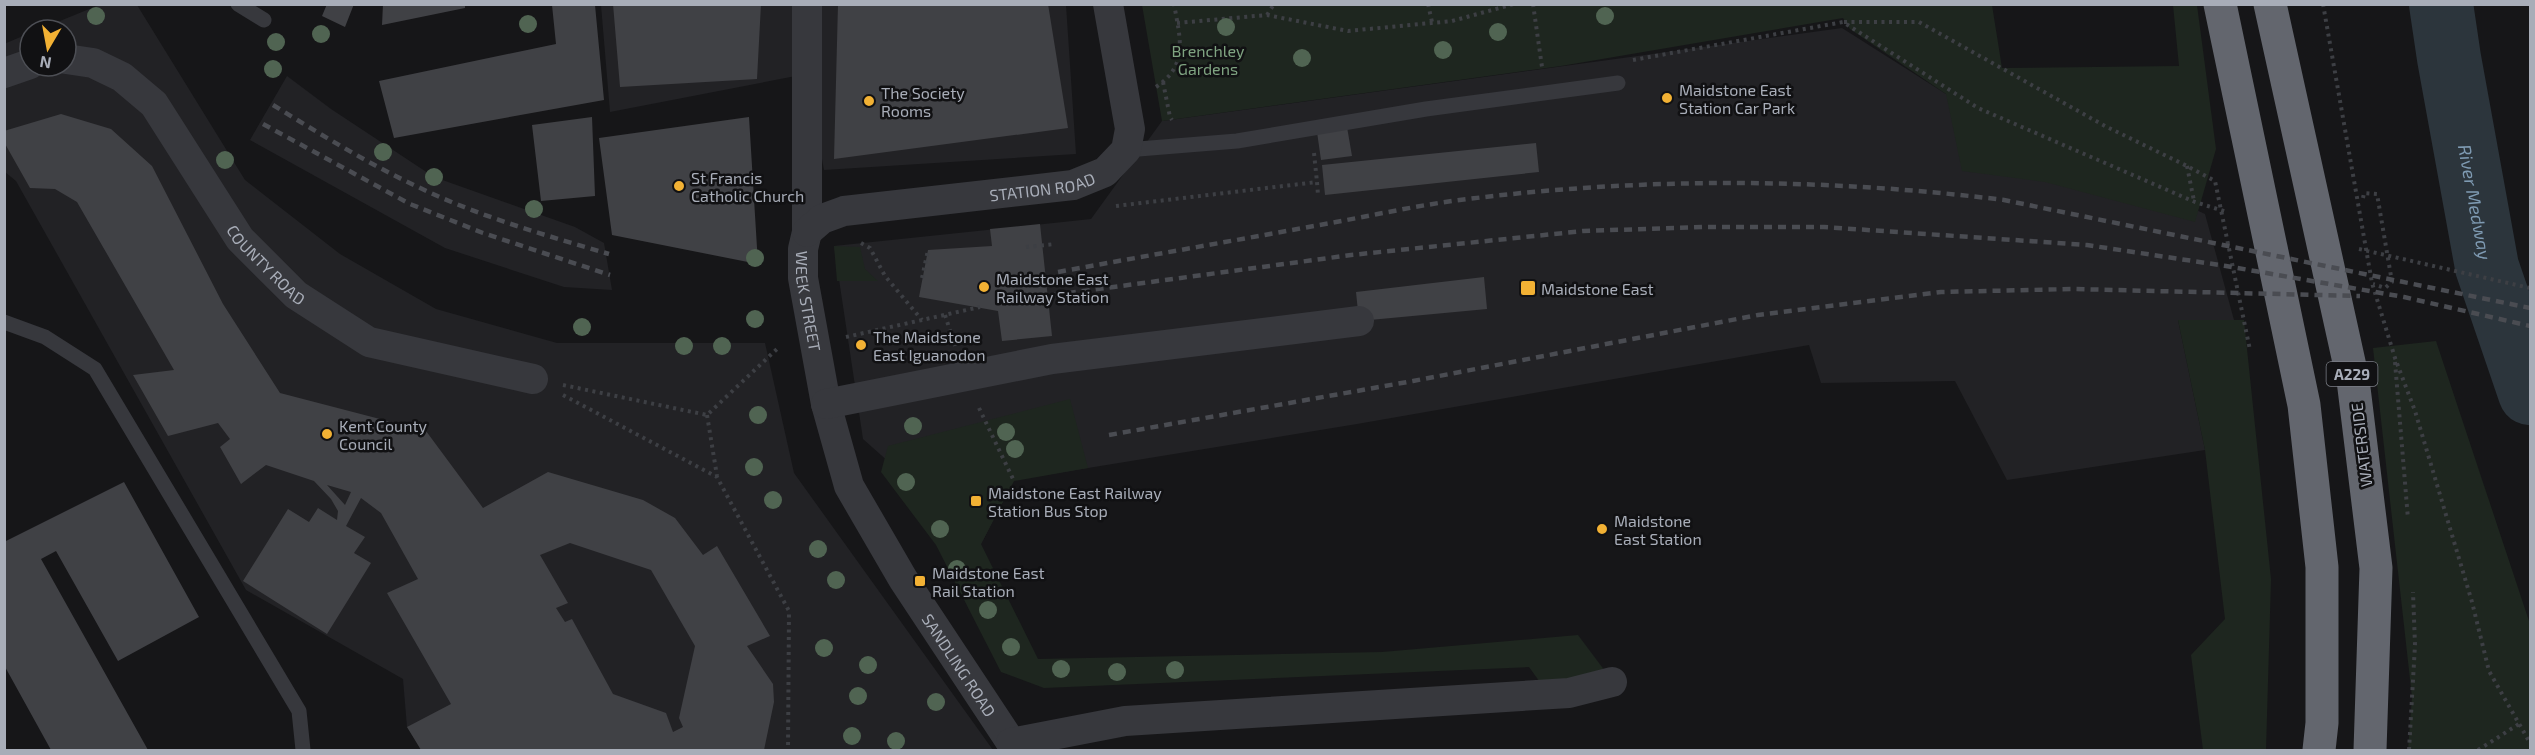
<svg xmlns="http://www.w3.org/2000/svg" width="2535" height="755" font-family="'Exo 2',sans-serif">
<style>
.built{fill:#222225}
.green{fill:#1e261f}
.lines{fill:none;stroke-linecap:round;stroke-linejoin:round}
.river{stroke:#2c353c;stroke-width:64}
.building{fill:#404145;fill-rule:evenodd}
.path{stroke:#3d3f44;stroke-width:4;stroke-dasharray:3 4.5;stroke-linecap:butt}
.lane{stroke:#37383d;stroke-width:15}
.street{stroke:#37383d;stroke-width:30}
.highway{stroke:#63666e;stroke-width:33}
.rail{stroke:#4a4c52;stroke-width:4.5;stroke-dasharray:8 6;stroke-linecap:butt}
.tree{fill:#506452}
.poi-dot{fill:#f2b134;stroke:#111113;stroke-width:2}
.labels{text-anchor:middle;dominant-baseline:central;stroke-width:5;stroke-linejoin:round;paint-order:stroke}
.shield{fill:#111113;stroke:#7b7e86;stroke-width:1.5}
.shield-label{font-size:15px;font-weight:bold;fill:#a8adb8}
.park-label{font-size:16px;fill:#7fa381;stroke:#111113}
.poi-label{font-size:16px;fill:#a8adb8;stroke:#111113;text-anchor:start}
.street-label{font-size:16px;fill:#a8adb8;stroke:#111113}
.water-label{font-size:18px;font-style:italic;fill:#7f9bb3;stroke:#111113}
</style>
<rect width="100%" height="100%" fill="#161618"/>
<path class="built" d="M99 5H137L245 180 340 254 436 309 557 343H765L794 473 993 750H422L407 727 403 679 246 590 16 181 5 172 4 44 30 33V66H66V30H38Z
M601 5H1066L1076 154 824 170 806 74 610 112Z
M1842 28 1946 94 2205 214 2234 320H2178L2205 450 2007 480 1955 381 1821 383 1809 345 1357 424 1014 480 981 544 863 439 834 246 1091 219 1162 121Z
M287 76 331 109 434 177 575 227 604 243 612 290 564 287 445 248 250 140Z"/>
<path class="green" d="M1142 5H1992L2002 68 2179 66 2173 5H2197L2216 149 2195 222 2045 182 1962 171 1946 94 1850 29 1843 18 1561 66 1162 121Z
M834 246 860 247 865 269 878 281H837Z
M2178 320H2244L2271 579 2266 750H2203L2191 655 2225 619 2205 450Z
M2436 341 2530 624V750H2408L2412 697 2373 348Z
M1070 399 1088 468 1014 481 981 544 1038 659 1382 652 1578 635 1605 671 1542 685 1529 667 1044 688 1001 672 936 545 881 472 888 446Z"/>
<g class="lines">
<path class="river" id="s1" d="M2441 4 2449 58 2487 267 2530 393"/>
</g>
<path class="building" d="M327 4H354L345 27 322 16Z
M383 4H465V8L382 25Z
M613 4H761L757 79 620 87Z
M838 4H1048L1068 128 834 159Z
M552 5H595L604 100 394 138 379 81 556 44Z
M61 114 111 129 152 166 223 304 280 393 426 431 483 508 548 472 643 500 675 518 703 555 717 546 770 636 747 646 773 684 774 702 764 750H421L407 727 451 704 387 593 418 579 381 513 361 498 346 526 365 537 354 553 371 563 327 634 243 581 288 509 309 522 318 508 337 520 338 511 331 499 314 481 266 465 241 484 220 447 230 439 218 423 168 436 133 375 174 370 77 202 55 189 30 188 4 142V131ZM327 485 351 492 345 505ZM570 543 651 570 695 646 679 718 683 727 673 732 666 713 613 694 572 619 565 622 556 608 568 603 540 555Z
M592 117 595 196 541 201 532 125Z
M749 117 758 264 612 235 599 138Z
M1347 127 1352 156 1321 160 1317 132Z
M1536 143 1539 172 1325 195 1322 165Z
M1040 224 1052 336 1002 341 998 311 919 297 928 250 992 246 990 229Z
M1484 277 1487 309 1359 321 1356 292Z
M124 482 199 617 118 661 56 551 41 559 148 750H51L4 665V542Z"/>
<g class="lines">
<path class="path" d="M1428 4 1432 22
M1533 4 1542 67
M2323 4 2372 283 2395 358 2415 411 2472 602 2489 671 2530 743
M1267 15 1274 4
M1844 22H1919L2105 126 2187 166 2215 181 2250 350
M1177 23 1267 15 1348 31 1452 21 1514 4
M1633 60 1843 22 1978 108 2195 202 2227 212
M1163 82 1170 117 1172 120
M1156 87C1189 65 1180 38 1174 4
M1314 153 1317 182
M2187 166 2194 201
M2363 198 2364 193 2377 194 2392 282 2385 288 2373 284
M1116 206 1317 182 1318 195
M861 243 870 248 885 276 922 320
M1026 247 1055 244
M2359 249 2530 288
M922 278 928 250
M945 315 955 346
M846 337 980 307
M2395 362 2408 519
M563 385 707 415 778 348
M563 395 717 477 789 611 788 750
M979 408 1014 481
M707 415 717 476
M2409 750 2415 645 2413 592
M2478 750 2519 724"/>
<path class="lane" d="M238 4 264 20
M1126 150 1237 141 1426 109 1618 83
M4 322 45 337 95 369 299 711 303 750"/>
<g class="street">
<path id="s2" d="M807 4V232L803 249V278L826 404 849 486 903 579 1016 750"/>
<path id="s3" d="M66 59 93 63 122 77 154 104 240 239 296 295 369 342 533 379"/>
<path d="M4 73 30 64"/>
<path id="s4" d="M807 232 822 219 844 211 1073 185 1105 172 1126 150 1130 129 1108 4"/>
<path d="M826 404 1052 359 1359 321"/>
<path d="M1011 743 1125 721 1569 693 1612 682"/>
</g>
<path class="highway" d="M2220 4 2304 405 2322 567V723L2319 750
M2270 4 2353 380 2376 568 2370 750"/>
<path class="rail" d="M273 105C320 134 367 163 416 186 477 216 545 235 609 254
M263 124 410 204 483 233 610 275
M1058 272C1151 255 1243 239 1336 222 1380 214 1424 204 1468 199 1645 177 1827 178 2004 200L2530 308
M1054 295 1351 255 1583 231 1705 227H1824L2087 245 2226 266 2404 297 2530 326
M1109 435 1413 381 1758 315 1941 292 2073 289 2360 296"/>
</g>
<g class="tree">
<circle cx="96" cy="16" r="9"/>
<circle cx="1605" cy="16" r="9"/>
<circle cx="528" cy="24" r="9"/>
<circle cx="1226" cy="27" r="9"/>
<circle cx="1498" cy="32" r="9"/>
<circle cx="321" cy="34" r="9"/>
<circle cx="276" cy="42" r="9"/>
<circle cx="1443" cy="50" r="9"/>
<circle cx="1302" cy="58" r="9"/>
<circle cx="273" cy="69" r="9"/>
<circle cx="383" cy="152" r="9"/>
<circle cx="225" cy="160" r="9"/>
<circle cx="434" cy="177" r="9"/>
<circle cx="534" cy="209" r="9"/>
<circle cx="755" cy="258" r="9"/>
<circle cx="755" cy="319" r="9"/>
<circle cx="582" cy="327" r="9"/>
<circle cx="684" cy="346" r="9"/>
<circle cx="722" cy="346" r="9"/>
<circle cx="758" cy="415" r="9"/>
<circle cx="913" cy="426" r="9"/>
<circle cx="1006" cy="432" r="9"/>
<circle cx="1015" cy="449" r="9"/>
<circle cx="754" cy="467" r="9"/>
<circle cx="906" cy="482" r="9"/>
<circle cx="773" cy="500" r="9"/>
<circle cx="940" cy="529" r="9"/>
<circle cx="818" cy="549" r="9"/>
<circle cx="957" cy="569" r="9"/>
<circle cx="836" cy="580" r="9"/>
<circle cx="988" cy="610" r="9"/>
<circle cx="1011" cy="647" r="9"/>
<circle cx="824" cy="648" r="9"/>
<circle cx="868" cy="665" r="9"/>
<circle cx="1061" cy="669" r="9"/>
<circle cx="1175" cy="670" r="9"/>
<circle cx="1117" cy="672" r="9"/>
<circle cx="858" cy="696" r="9"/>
<circle cx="936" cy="702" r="9"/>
<circle cx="852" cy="736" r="9"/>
<circle cx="896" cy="741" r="9"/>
</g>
<g class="poi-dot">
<circle cx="1667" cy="98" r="6"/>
<circle cx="869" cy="101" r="6"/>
<circle cx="679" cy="186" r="6"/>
<circle cx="984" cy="287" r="6"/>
<rect x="1520" y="280" width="16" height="16" rx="3"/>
<circle cx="861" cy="345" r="6"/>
<circle cx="327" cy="434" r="6"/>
<rect x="970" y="495" width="12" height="12" rx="3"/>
<circle cx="1602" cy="529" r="6"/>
<rect x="914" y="575" width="12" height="12" rx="3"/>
</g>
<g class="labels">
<rect class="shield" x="2326.5" y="362" width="51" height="24" rx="4.5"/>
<g class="shield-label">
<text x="2352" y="374">A229</text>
</g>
<g class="park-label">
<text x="1208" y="50">Brenchley<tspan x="1208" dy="18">Gardens</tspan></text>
</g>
<g class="poi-label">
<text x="1679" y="89">Maidstone East<tspan x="1679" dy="18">Station Car Park</tspan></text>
<text x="881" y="92">The Society<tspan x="881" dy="18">Rooms</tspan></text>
<text x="691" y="177">St Francis<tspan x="691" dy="18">Catholic Church</tspan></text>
<text x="996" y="278">Maidstone East<tspan x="996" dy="18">Railway Station</tspan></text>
<text x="1541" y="288">Maidstone East</text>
<text x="873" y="336">The Maidstone<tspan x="873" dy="18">East Iguanodon</tspan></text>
<text x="339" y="425">Kent County<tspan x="339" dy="18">Council</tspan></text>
<text x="988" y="492">Maidstone East Railway<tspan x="988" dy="18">Station Bus Stop</tspan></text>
<text x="1614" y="520">Maidstone<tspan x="1614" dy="18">East Station</tspan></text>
<text x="932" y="572">Maidstone East<tspan x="932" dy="18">Rail Station</tspan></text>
</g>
<g class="street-label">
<text stroke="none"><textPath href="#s4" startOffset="243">STATION ROAD</textPath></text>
<text stroke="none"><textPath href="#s3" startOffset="298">COUNTY ROAD</textPath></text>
<text stroke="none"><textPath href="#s2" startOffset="298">WEEK STREET</textPath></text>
<text transform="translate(2361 445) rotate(-97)">WATERSIDE</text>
<text stroke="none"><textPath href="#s2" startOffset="698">SANDLING ROAD</textPath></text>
</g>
<g class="water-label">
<text stroke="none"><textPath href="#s1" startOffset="201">River Medway</textPath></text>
</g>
</g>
<rect width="2535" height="755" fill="none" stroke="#a8adb8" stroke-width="12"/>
<g transform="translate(48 48) rotate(190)"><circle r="28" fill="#111113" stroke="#4d4f55" stroke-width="1.5"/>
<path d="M0-4.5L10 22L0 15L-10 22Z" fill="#f2b134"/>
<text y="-9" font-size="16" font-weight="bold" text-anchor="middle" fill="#a8adb8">N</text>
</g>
</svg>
